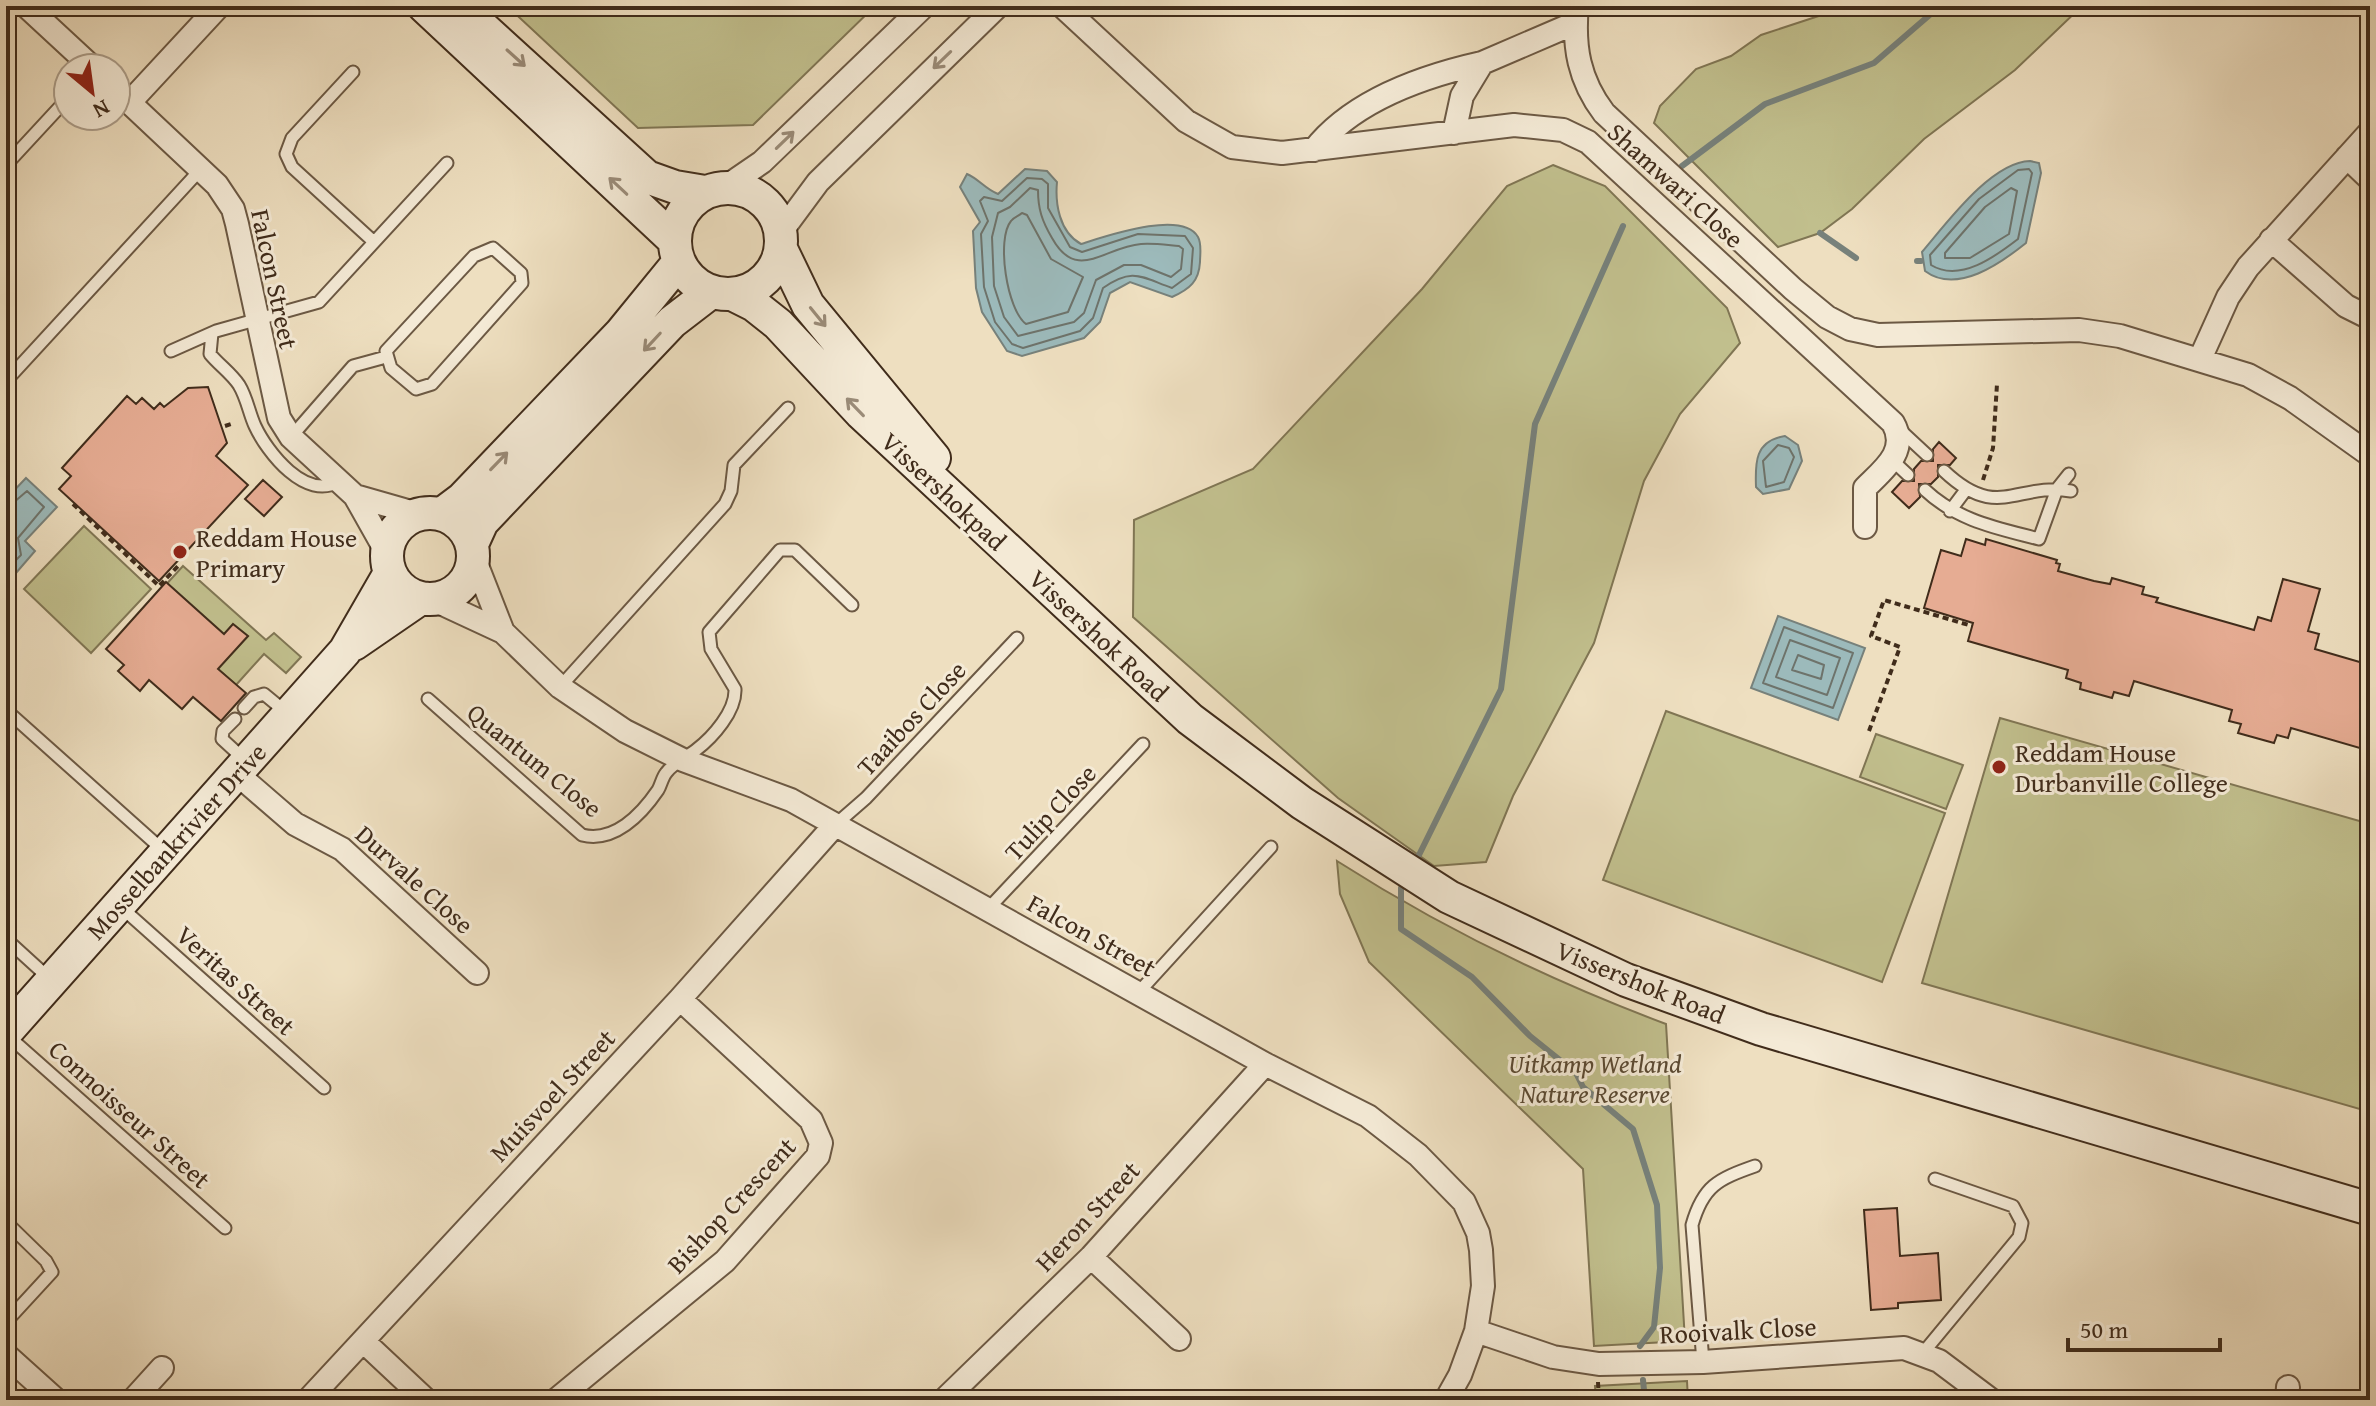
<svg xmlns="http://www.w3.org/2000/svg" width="2376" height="1406" font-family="'Gentium Book Plus',serif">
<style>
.green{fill:#c1bf8d;stroke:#807654;stroke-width:2}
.water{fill:#9cbabb;stroke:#77817b;stroke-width:2}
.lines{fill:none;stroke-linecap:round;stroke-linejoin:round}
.shore{stroke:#6e736b;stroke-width:2}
.stream{stroke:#77817b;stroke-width:6}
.building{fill:#e6ac93;stroke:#402c1b;stroke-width:2}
.lane-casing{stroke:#6c5944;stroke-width:15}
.street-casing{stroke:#6c5944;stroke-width:26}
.secondary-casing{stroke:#402c1b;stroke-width:36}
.path{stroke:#402c1b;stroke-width:4;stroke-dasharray:6 4;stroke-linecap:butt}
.lane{stroke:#f4ead6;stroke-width:11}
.street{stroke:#f4ead6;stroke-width:22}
.secondary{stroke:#f4ead6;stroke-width:32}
.oneway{stroke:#9a8b78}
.poi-dot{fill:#8f2418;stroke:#f4ead6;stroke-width:3}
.labels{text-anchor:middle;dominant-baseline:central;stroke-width:6;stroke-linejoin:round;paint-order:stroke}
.street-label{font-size:26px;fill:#402c1b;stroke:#f4ead6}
.poi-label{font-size:26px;fill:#402c1b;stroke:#f4ead6;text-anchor:start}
.park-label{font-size:26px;font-style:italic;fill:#5a4932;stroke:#f4ead6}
</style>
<rect width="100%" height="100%" fill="#eedfc0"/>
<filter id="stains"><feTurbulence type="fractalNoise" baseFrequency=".0025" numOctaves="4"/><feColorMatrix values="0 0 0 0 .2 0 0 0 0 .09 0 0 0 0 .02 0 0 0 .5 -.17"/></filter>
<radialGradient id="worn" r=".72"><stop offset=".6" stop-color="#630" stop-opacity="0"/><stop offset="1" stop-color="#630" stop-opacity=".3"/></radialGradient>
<path class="green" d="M507 6H875L753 125 638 128Z
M1849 6H2082L2015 70 1924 139 1852 209 1820 233 1778 247 1654 123 1660 106 1696 69 1731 56 1761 35Z
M1553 165 1605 186 1727 308 1740 343 1680 414 1644 481 1594 643 1513 796 1486 862 1434 866 1338 798 1133 617 1134 520 1253 469 1422 289 1507 186Z
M84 526 151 589 91 653 24 589Z
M183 566 266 640 274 633 301 657 286 673 264 654 236 685 217 668 248 636 233 624 217 643 162 589Z
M1666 711 1945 813 1882 982 1603 880Z
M2000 718 2370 824V1112L1922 983Z
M1876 734 1963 765 1946 809 1860 777Z
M1337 861C1440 927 1551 981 1666 1024L1685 1341 1594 1346 1583 1169 1369 962 1340 894Z
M1687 1381 1688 1400H1596L1595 1386Z"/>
<path class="water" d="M2030 161 2039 163 2041 173 2026 243C2001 263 1957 295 1925 271L1922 252C1946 224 1991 162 2030 161Z
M1025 169 1047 171 1057 182C1055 203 1059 232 1081 244 1104 237 1182 209 1198 237 1202 244 1200 254 1200 262 1199 281 1190 289 1172 297L1130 282 1110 293 1100 322 1084 338 1022 356 1007 351 982 312 976 288 973 231 980 222 960 187 967 174C979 179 985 189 998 194Z
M1785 436 1798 445 1802 461 1789 489 1763 494 1756 487C1755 462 1755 441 1785 436Z
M26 478 57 507 25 541 35 551 16 573 6 564V499Z
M1778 616 1865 648 1838 720 1751 688Z"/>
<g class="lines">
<path class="shore" d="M2018 170 2029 169 2032 173 2018 239C1996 256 1960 283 1931 265L1930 255 1979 199Z
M1027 178 1042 179 1048 184V208L1070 247 1082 252 1138 234 1185 236 1193 248 1191 274 1172 288C1141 277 1133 267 1103 288L1093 318 1080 331 1023 348 1012 344 995 322 984 287 981 234 988 221 980 201 984 197 1002 201Z
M1030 188 1038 190C1038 209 1042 221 1052 238 1077 283 1104 247 1141 244 1153 243 1167 245 1179 246L1183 249 1181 269 1171 277 1141 265H1124L1096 280 1084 313 1074 322 1018 336 1004 317 994 286 992 237 998 213 1010 207Z
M2011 188 2017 191 2009 234 1970 258H1945V253L1985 207Z
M1022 213 1027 215 1051 259 1083 277 1068 312 1026 324C1007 310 996 239 1011 221 1014 217 1019 216 1022 213Z
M1778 445 1789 448 1794 457 1784 482 1766 487 1763 461Z
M6 504 13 503 27 491 44 507 18 538 21 555 16 560 6 558
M1784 627 1853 653 1833 708 1763 683Z
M1790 640 1840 658 1827 695 1776 677Z
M1798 655 1824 665 1821 679 1792 670Z"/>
<path class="stream" d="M1682 166 1765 104 1874 63 1940 6
M1820 233 1856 258
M1917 261H1921
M1418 857 1501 689 1535 424 1623 226
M1401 888V929L1472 977 1530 1036 1576 1073 1583 1087 1633 1129 1657 1205 1660 1268 1654 1327 1640 1346
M1643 1380 1645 1400"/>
</g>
<path class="building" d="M208 387 227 443 216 456 248 485 159 581 59 489 71 476 62 468 127 396 136 404 142 398 154 409 160 403 164 407 188 388Z
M1939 442 1956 458 1950 465H1938V477L1931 484H1919L1920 497 1909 508 1892 492 1902 481H1914V469L1921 461H1933V449Z
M263 480 282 497 264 516 245 499Z
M1966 539 1985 545 1986 539 2057 560 2056 563 2060 564 2058 571 2094 581 2110 584 2112 578 2144 587 2142 594 2158 598 2156 602 2254 630 2258 617 2271 621 2283 579 2320 589 2308 631 2319 634 2315 649 2370 665V751L2291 728 2288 738 2277 735 2274 743 2238 733 2241 724 2229 721 2232 710 2134 681 2129 696 2114 692 2112 698 2080 689 2081 683 2066 678 2068 670 1968 641 1973 623 1924 608 1941 550 1961 556Z
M166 582 224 634 233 624 248 636 218 669 246 693 221 721 193 697 182 709 149 680 140 691 118 671 124 665 106 649Z
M1897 1208 1900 1256 1938 1253 1941 1300 1898 1303V1308L1871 1310 1864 1210Z"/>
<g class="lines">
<g class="lane-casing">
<path id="lane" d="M353 72 292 138 286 154 292 167 374 242
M6 165 68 98
M493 248 521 273 522 283 432 384 416 389 391 368 386 351 474 256Z
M212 333 210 354C219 365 231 373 239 385 247 398 249 413 255 426 267 452 306 502 339 481
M171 351 216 331 319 302 447 163
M6 381 201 169
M1899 429 1927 455
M291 437 353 366 386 357
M1892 460 1908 475
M1944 471C1998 522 2016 482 2071 491
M1925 490C1958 521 1997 528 2039 539L2057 489 2069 474
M1950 511 1965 491
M560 687 725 504 731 491 734 465 788 408
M428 699 582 835C614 843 641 815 658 790 661 785 662 778 666 773 672 764 687 757 696 750 713 737 736 711 735 689L711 649 709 632 780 550H795L852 605
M244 708 254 697 264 694 287 713
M6 710 165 852
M235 719 223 731 222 739 246 761
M835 825 866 798 1017 638
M122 908 324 1088
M988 909 1143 744
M6 939 51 980
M1138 993 1271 847
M6 1034 225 1228
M6 1222 46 1261 52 1272 6 1322
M1923 1353 2019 1237 2022 1223 2013 1206 1935 1179
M1703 1362 1692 1225C1703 1186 1718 1179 1755 1166"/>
</g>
<g class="street-casing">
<path id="street" d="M26 6 93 68
M1062 6 1186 121 1232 147 1282 153 1514 125 1563 130 1588 142 1893 423C1909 451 1883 470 1865 488V527
M1577 6C1573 47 1579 80 1604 113L1793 289 1827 317 1850 329 1878 335 2079 330 2120 336 2248 375 2290 398 2370 455
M116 90 217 185 233 209 237 224 279 418 291 437 355 496 386 551
M130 102 219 6
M1454 133 1462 96 1482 63 1575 23
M1314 150C1352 101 1424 76 1482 63
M2347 157 2370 179
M724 188 762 162 924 6
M781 232 818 182 998 6
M2271 240 2346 306 2370 318
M2200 359 2228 297 2248 267 2370 132
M355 496 418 514
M474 558 503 632
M432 599 503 632 560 687 625 731 683 760 791 800 1265 1064 1368 1116 1418 1155 1464 1202 1478 1233 1481 1250 1483 1286 1476 1331 1460 1375 1446 1400
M236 773 295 824 342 849 477 973
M1091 1257 1179 1339
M1476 1331 1553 1357 1599 1364 1703 1362 1904 1348 1939 1361 1991 1400
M363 1341 426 1400
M6 1355 56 1400
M133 1400 162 1368
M308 1400 680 999 834 826
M556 1400 725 1261 818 1156 821 1143 811 1120 680 999
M944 1400 1091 1257 1265 1064
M2287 1400 2288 1387"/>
</g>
<g class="secondary-casing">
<path id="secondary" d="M424 6 674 240
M459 6 647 177 675 187 705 192
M675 241a53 53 0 1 1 106 0a53 53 0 1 1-106 0Z
M781 249 808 305 934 458
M732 294 754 305 778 324 861 413 1190 719 1302 803 1449 897 1626 980 1761 1029 2370 1209
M387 556a43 43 0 1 1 86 0a43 43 0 1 1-86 0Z
M442 514 462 499 621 333 679 262
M472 544 482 522 672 322 711 292
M354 644 421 598
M6 1032 345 651 390 573"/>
</g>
<path class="path" d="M569 6 591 13 615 6
M225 426 234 423
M1983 480 1993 448 1997 384
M73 504 159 586 180 564
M1869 731 1900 647 1871 636 1884 600 1972 626
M1598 1382 1599 1400"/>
<use href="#lane" class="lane"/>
<use href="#street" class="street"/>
<use href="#secondary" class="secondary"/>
</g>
<defs><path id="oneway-shaft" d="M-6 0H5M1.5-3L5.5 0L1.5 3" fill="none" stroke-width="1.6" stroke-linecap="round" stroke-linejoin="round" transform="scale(2)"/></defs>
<g class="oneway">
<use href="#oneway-shaft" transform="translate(516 58) rotate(42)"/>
<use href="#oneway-shaft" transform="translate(942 60) rotate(136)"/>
<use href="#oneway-shaft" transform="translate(785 140) rotate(-44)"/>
<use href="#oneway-shaft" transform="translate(618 186) rotate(-137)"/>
<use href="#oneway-shaft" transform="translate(818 317) rotate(51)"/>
<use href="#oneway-shaft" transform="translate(652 342) rotate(133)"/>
<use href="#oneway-shaft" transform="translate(855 407) rotate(-134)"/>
<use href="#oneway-shaft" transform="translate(499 461) rotate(-46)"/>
</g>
<g class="poi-dot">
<circle cx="180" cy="552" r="8"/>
<circle cx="1999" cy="767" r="8"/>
</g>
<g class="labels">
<g class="street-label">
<text transform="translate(1676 185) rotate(42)">Shamwari Close</text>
<text transform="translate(275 279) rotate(78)">Falcon Street</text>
<text transform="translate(944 491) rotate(43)">Vissershokpad</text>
<text transform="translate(1099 635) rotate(43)">Vissershok Road</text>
<text transform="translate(911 718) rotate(-47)">Taaibos Close</text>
<text transform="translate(535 760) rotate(39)">Quantum Close</text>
<text transform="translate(1050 812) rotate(-47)">Tulip Close</text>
<text transform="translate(176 841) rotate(-48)">Mosselbankrivier Drive</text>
<text transform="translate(415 879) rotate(42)">Durvale Close</text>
<text transform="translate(1092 935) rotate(29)">Falcon Street</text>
<text transform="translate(236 980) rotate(42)">Veritas Street</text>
<text transform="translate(1641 982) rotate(22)">Vissershok Road</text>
<text transform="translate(552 1095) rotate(-47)">Muisvoel Street</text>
<text transform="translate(130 1114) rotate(42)">Connoisseur Street</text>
<text transform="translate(731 1205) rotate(-47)">Bishop Crescent</text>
<text transform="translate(1087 1216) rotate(-47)">Heron Street</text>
<text transform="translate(1738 1330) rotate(-3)">Rooivalk Close</text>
</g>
<g class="poi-label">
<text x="196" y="537">Reddam House<tspan x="196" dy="30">Primary</tspan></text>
<text x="2015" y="752">Reddam House<tspan x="2015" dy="30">Durbanville College</tspan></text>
</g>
<g class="park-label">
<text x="1595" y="1063">Uitkamp Wetland<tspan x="1595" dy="30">Nature Reserve</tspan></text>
</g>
</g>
<rect width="2376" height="1406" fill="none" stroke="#eedfc0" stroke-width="32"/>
<rect x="8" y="8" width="2360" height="1390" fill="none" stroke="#402c1b" stroke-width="4"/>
<rect x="16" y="16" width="2344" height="1374" fill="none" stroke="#402c1b" stroke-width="2"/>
<g transform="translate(92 92) rotate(151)"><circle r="38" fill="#f4ead6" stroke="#ac9e8b" stroke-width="2"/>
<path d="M0-6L14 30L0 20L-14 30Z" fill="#8f2418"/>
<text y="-12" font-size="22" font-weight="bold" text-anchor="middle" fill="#402c1b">N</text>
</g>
<path d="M2068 1338v12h152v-12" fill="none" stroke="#402c1b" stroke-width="4"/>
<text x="2080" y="1338" font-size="24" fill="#402c1b" stroke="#f4ead6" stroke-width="6" paint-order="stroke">50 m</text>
<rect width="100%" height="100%" filter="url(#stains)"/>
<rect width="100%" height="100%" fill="url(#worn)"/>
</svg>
